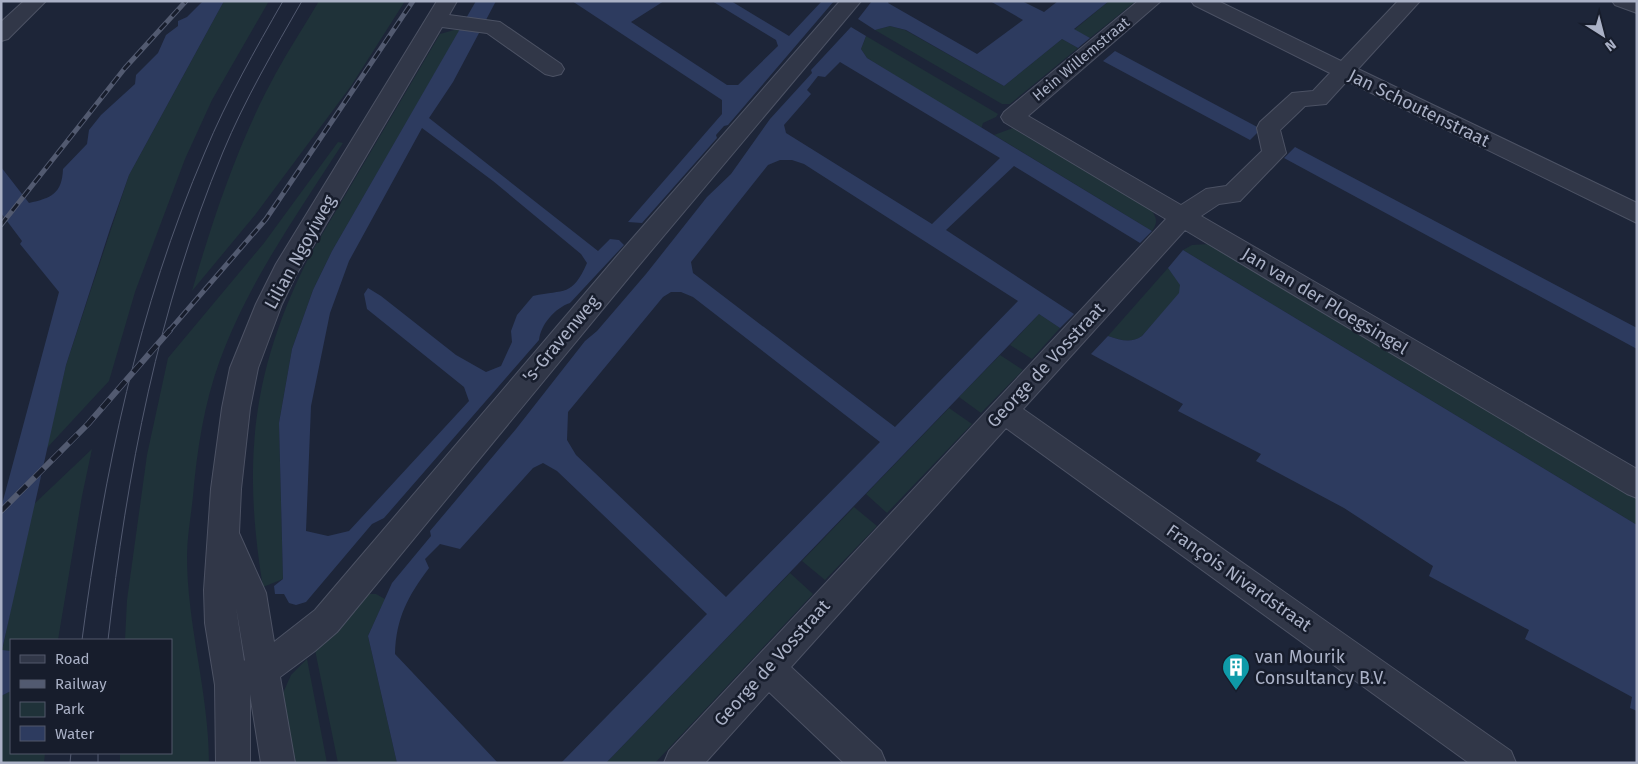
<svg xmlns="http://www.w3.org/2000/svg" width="1638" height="764" font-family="'Fira Sans',sans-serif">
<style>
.green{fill:#1f3239}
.water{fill:#2d3b5f;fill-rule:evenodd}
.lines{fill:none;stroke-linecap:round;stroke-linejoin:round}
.minor-casing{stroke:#4c5264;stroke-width:2}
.minor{fill:#313748;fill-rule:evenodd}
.tram{stroke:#525a70;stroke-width:1}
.rail-far1-casing{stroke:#525a70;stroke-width:5}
.rail-casing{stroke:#525a70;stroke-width:6}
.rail-far1{stroke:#171d2c;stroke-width:3;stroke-dasharray:9;stroke-linecap:butt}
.rail{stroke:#171d2c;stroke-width:4.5;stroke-dasharray:12;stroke-linecap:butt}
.labels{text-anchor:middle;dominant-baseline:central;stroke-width:5;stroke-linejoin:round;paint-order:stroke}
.far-street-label{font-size:15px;fill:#aab1c6;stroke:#171d2c}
.street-label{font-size:18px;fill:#aab1c6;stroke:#171d2c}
.poi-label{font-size:18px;fill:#aab1c6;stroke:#171d2c;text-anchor:start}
</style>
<rect width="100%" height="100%" fill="#1d2538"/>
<path class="green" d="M224 1H269L212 100 185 159 135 292 109 381 46 449 66 365 129 175Z
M319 1H405L351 86 255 215 192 291C213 218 239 140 276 73 289 49 305 25 319 1Z
M1109 1H1136L1090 38 1074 30Z
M890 26 905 30 1004 86 1062 39 1078 48 1010 104H1002L875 30Z
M454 30H460L332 251 313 290 292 349 279 423 283 579 263 587C242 461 252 369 310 255L440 34Z
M866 36 998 114 996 117 983 123 981 129 867 58 861 49Z
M1013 128 1151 210C1157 218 1158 222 1152 231L994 135Z
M338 142 343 143C298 213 249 281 220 360 204 404 197 450 193 496 191 516 187 537 187 556 187 626 209 693 209 763H120V753H171V640H125L127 600 147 455 168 358 264 243Z
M1209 244 1637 499V525L1183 250 1192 245Z
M1168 268 1181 285 1180 293 1142 336C1130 344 1121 340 1108 336Z
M1039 314 1060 328 1032 359 1010 345Z
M1000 355 1023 370 981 413 959 397Z
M949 408 972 424 887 513 866 494Z
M92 449 82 496 58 640H11V651H2L32 506Z
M854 507 877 526 825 580 802 561Z
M790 573 813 594 655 763H606Z
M369 594H376L385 599 368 636 397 763H338L315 650 334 634Z
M307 659 327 763H290L283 693 291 675Z
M11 691V753H45L44 763H1V696Z"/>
<path class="water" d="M203 1H224L129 175 110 229 66 365 2 650 11 651V691L1 696V508L59 292 20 244 22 241 1 213V167L29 203C51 198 62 194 63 169L87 144 89 130 101 115 135 84 136 75 158 53 166 35 178 26V21L187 17Z
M476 1H496L453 82 429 118 598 251 610 239 619 240 624 245 570 303C555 308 541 324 539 340L384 518 372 524 306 602 296 605 289 603 284 594H275L274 586 283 579 279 423 292 349 313 290 332 251ZM422 128 493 181 581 254 587 263C572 297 565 289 533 296L517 315 511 331 512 342 501 366 486 372 456 355 381 296 368 288 364 294 367 309 464 387 469 401 349 531 328 536 306 531 311 406 330 313 349 261Z
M572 1H664L631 22 727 85H738L778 46 776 40 712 1H731L789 36 822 1H834L728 125 724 126 716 135 717 138 642 223 628 222 722 114V100Z
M872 1H889L888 3 977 54 1023 20 990 1H1022L1044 12 1058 1H1109L1074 29 1090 38 1078 48 1062 39 1004 86 906 30 890 26 875 30 858 19Z
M851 27 866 36 861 49 867 58 1152 231 1140 243 1014 166 946 230 1074 314 1060 328 1039 314 606 763H561L707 614 557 471 543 463 533 468 460 549 440 544 425 559 429 568C408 596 396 618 395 654L498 763H397L368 636 392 583 431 536 430 531 516 429 585 341 597 331 646 274 707 197 731 174 770 119 812 73 811 70ZM840 62 1000 158 932 224 786 133 784 125 811 94 807 90 818 76 825 77ZM780 160H792L804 164 1018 301 895 427 693 273 691 262 768 165ZM671 292H681L693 297 880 442 726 597 576 455 567 440 568 412 663 297Z
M1115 51 1261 129 1250 140 1103 61Z
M1295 147 1637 328V349L1284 158Z
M1183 250 1637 525V711L1630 708 1632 697 1525 639 1529 630 1429 576 1433 566 1344 508 1256 461 1261 454 1178 411 1183 404 1091 354 1108 336C1121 340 1130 344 1142 336L1179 293 1180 285 1168 268Z"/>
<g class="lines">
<g class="minor-casing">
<path id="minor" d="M24 1H46L8 39 1 41V22Z
M437 1H457L449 15 500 22 561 64 564 69 561 74 553 76 545 74 487 33 442 27 296 275 282 304 258 368 250 408 241 489 239 533 266 593 274 642 315 610 617 256 840 1H861L635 270 337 632 315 651 280 677 295 763H261L250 694V763H216L215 685 205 623 204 590 211 489 222 408 230 368 256 304 276 264ZM236 607 245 660 244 661Z
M1138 1H1161L1028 116 1181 205 1206 189 1226 186 1262 151 1257 128 1260 122 1292 93 1313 91 1330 73 1194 5 1191 1H1218L1341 61 1398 1H1420L1358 69 1637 203V223L1347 81 1326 104 1305 106 1280 130 1286 153 1240 201 1219 204 1201 216 1637 469V498L1627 494 1185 230 1023 409 1511 751 1516 763H1469L1006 428 791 667 881 751 886 763H844L769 692 705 763H664L669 751 1166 219 1004 122 1001 117 1004 112Z
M1612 1H1637V13L1615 5Z"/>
</g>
<use href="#minor" class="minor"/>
<path class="tram" d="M82 640C104 472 138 308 205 152 227 99 255 50 283 1
M108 640C127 472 158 309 223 152 245 99 274 50 302 1
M98 753V763
M70 763 71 753"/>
<g class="rail-far1-casing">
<path id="rail-far1" d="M1 225 125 68 186 1
M169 331 266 219 413 1"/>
</g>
<g class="rail-casing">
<path id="rail" d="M1 511 88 424 170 330"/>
</g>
<use href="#rail-far1" class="rail-far1"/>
<use href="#rail" class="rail"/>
</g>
<defs>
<g id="building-pin" transform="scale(1.4375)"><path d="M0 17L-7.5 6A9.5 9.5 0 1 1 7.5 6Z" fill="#0f9aa8" stroke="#171d2c"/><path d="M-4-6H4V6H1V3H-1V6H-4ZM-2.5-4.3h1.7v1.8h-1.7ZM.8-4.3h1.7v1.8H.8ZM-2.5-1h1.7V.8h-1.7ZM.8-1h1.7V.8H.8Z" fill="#fff"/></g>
</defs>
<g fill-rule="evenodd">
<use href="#building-pin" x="1236" y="667"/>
</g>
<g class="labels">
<g class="far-street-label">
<text transform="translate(1081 59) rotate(-40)">Hein Willemstraat</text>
</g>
<g class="street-label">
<text transform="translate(1419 108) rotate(26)">Jan Schoutenstraat</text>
<text transform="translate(300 252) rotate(-61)">Lilian Ngoyiweg</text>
<text transform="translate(1325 301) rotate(31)">Jan van der Ploegsingel</text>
<text transform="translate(561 339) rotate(-50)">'s-Gravenweg</text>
<text transform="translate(1046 365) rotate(-47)">George de Vosstraat</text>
<text transform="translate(1239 578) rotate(35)">François Nivardstraat</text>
<text transform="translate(772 663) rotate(-48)">George de Vosstraat</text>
</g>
<g class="poi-label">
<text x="1255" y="657">van Mourik<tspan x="1255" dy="21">Consultancy B.V.</tspan></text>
</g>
</g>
<rect width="1638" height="764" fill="none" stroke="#aab1c6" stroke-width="5"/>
<rect x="10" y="639" width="162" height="115" fill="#171d2c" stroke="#52586a"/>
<rect x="20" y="655" width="25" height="8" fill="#313748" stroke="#52586a"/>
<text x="55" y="664" font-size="15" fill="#aab1c6">Road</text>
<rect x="20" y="680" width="25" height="8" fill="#525a70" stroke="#52586a"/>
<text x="55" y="689" font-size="15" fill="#aab1c6">Railway</text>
<rect x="20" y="702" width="25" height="15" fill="#1f3239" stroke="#52586a"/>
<text x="55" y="714" font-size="15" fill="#aab1c6">Park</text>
<rect x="20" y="726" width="25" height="15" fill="#2d3b5f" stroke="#52586a"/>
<text x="55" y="739" font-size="15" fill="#aab1c6">Water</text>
<g transform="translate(1603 35) rotate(144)" stroke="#171d2c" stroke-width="4" paint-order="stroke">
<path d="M0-4L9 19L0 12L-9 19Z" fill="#aab1c6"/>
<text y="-8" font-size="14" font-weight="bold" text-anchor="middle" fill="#aab1c6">N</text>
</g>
</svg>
